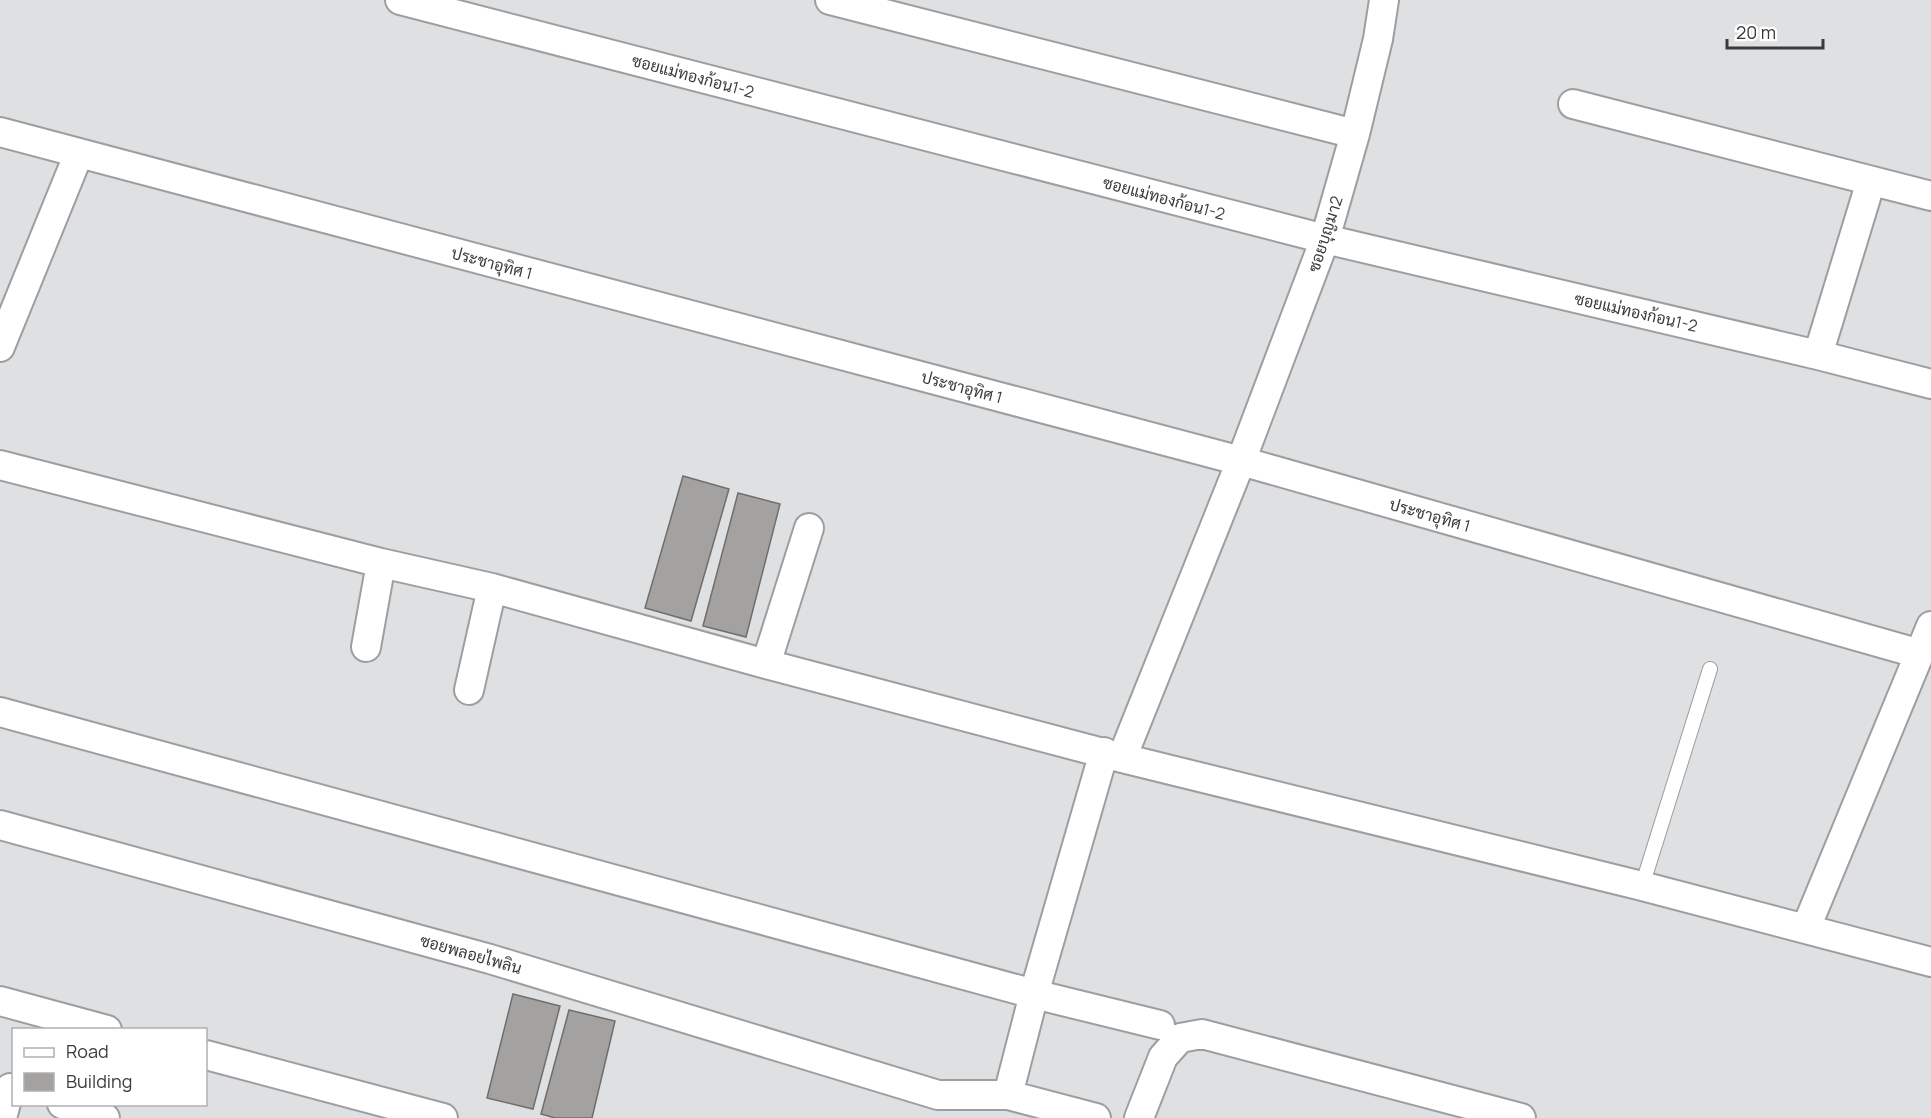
<svg xmlns="http://www.w3.org/2000/svg" width="1931" height="1118" font-family="Manrope,Sarabun,sans-serif">
<style>
.building{fill:#a4a2a1;stroke:#706e6d;stroke-width:1.5}
.lines{fill:none;stroke-linecap:round;stroke-linejoin:round}
.service-casing{stroke:#9d9ea0;stroke-width:16}
.minor-casing{stroke:#9d9ea0;stroke-width:32}
.service{stroke:#fff;stroke-width:14}
.minor{stroke:#fff;stroke-width:28}
.labels{text-anchor:middle;dominant-baseline:central;stroke-width:4.5;stroke-linejoin:round;paint-order:stroke}
.street-label{font-size:16px;fill:#3a3a3b;stroke:#fff}
</style>
<rect width="100%" height="100%" fill="#dee0e2"/>
<path class="building" d="M683 476 729 489 691 621 645 608Z
M738 493 780 504 746 637 703 626Z
M513 994 560 1006 533 1109 487 1098Z
M569 1010 615 1021 592 1118H555L541 1114Z"/>
<g class="lines">
<g class="service-casing">
<path id="service" d="M1642 886 1710 669"/>
</g>
<g class="minor-casing">
<path id="minor" d="M400 0 1325 239 1818 355 1931 384
M830 0 1355 134
M1573 104 1931 196
M0 132 1241 461 1920 654
M0 347 79 153
M1818 355 1871 181
M0 465 381 563 492 588 766 664 1122 758 1642 886 1931 962
M366 647 381 563
M766 664 809 528
M469 690 492 588
M0 712 1034 994 1160 1025
M1122 758 1241 461 1325 239 1355 134 1378 39 1384 0
M0 825 490 959 938 1095H1008L1096 1118
M1806 928 1931 626
M0 1001 107 1030
M206 1055 443 1118
M1008 1095 1034 994 1104 752
M62 1104 105 1118
M2 1118 10 1088
M1139 1118 1163 1057 1180 1038 1202 1034 1521 1118"/>
</g>
<use href="#service" class="service"/>
<use href="#minor" class="minor"/>
</g>
<g class="labels">
<g class="street-label">
<text transform="translate(693 76) rotate(15)">ซอยแม่ทองก้อน1-2</text>
<text transform="translate(1164 198) rotate(15)">ซอยแม่ทองก้อน1-2</text>
<text transform="translate(1325 234) rotate(-72)">ซอยบุญมา2</text>
<text transform="translate(492 263) rotate(15)">ประชาอุทิศ 1</text>
<text transform="translate(1636 312) rotate(13)">ซอยแม่ทองก้อน1-2</text>
<text transform="translate(962 387) rotate(15)">ประชาอุทิศ 1</text>
<text transform="translate(1430 515) rotate(16)">ประชาอุทิศ 1</text>
<text transform="translate(471 954) rotate(16)">ซอยพลอยไพลิน</text>
</g>
</g>
<rect x="12" y="1028" width="195" height="78" fill="#ffffff" stroke="#b0b0b1" stroke-width="1.5"/>
<rect x="24" y="1048" width="30" height="9" fill="#ffffff" stroke="#b0b0b1" stroke-width="1.5"/>
<text x="66" y="1058" font-size="18" fill="#3a3a3b">Road</text>
<rect x="24" y="1073" width="30" height="18" fill="#a4a2a1" stroke="#b0b0b1" stroke-width="1.5"/>
<text x="66" y="1088" font-size="18" fill="#3a3a3b">Building</text>
<path d="M1727 39v9h96v-9" fill="none" stroke="#3a3a3b" stroke-width="3"/>
<text x="1736" y="39" font-size="18" fill="#3a3a3b" stroke="#ffffff" stroke-width="4.5" paint-order="stroke">20 m</text>
</svg>
